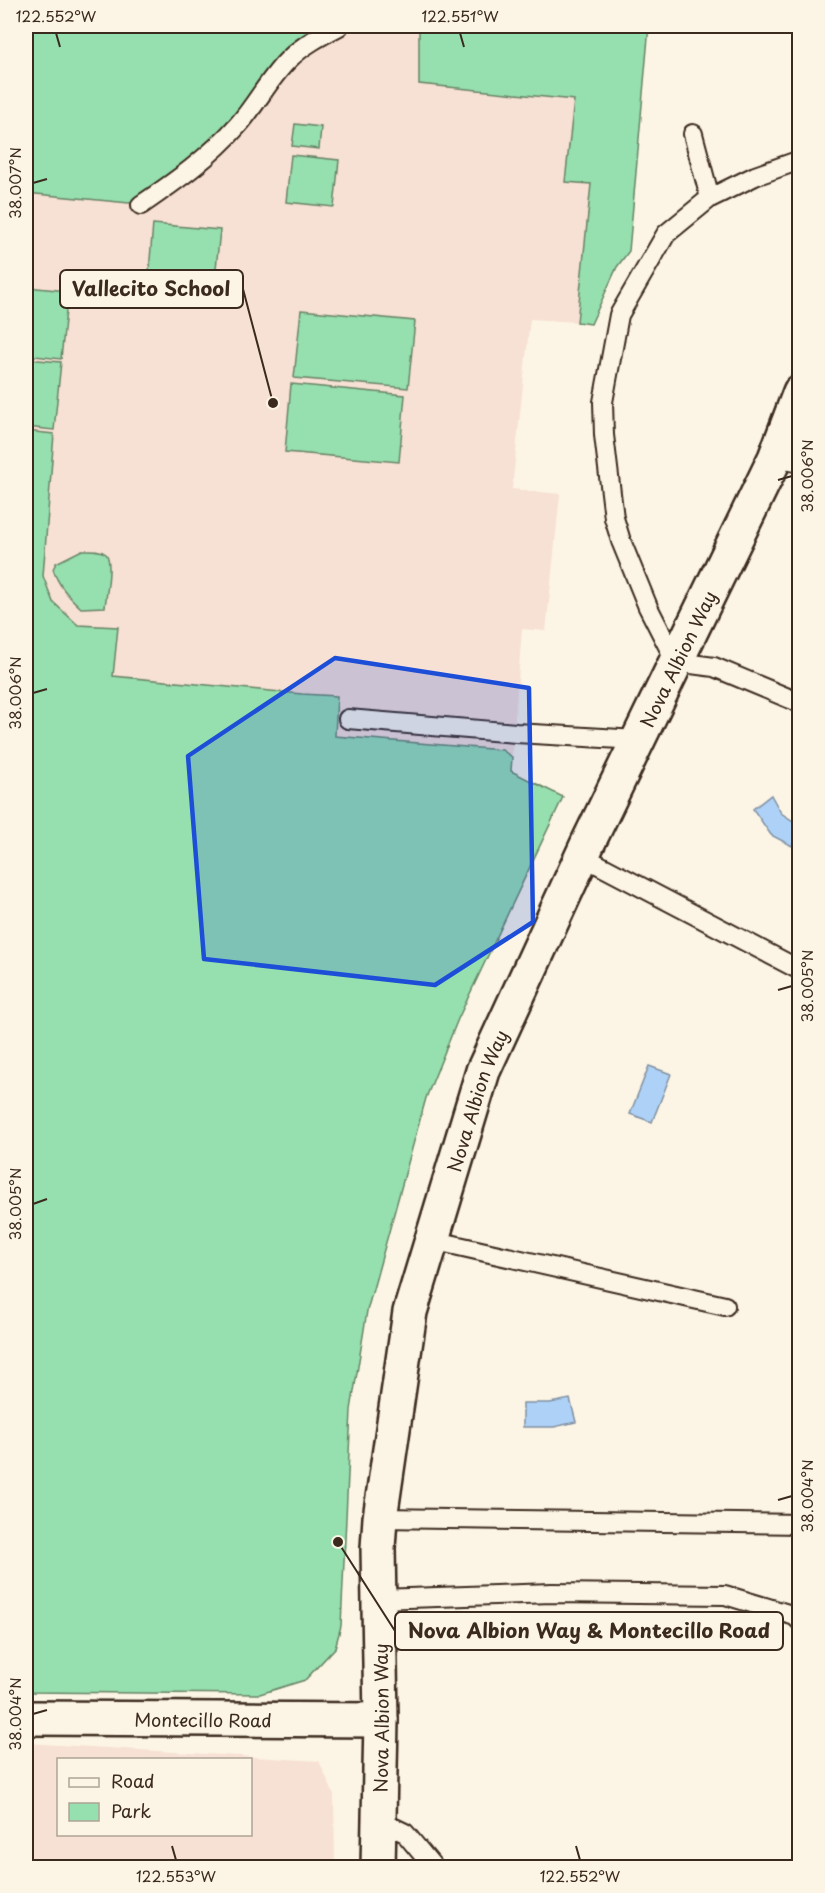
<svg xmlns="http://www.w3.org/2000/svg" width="825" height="1893" font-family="'Playpen Sans',sans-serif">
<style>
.built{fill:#f7e0d4;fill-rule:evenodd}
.green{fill:#96dfae;stroke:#688466;stroke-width:1.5}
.water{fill:#aed2f7;stroke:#808fa0;stroke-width:1.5}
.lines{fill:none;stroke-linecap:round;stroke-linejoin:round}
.lane-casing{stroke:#3b2a1e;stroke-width:22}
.street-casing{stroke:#3b2a1e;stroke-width:38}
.lane{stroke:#fcf5e5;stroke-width:18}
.street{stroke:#fcf5e5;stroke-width:33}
.marked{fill:#1d4ed8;fill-opacity:0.2;stroke:#1d4ed8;stroke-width:4.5;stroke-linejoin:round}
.ticks{fill:none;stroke:#3b2a1e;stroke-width:2}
.labels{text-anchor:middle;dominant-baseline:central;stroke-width:6;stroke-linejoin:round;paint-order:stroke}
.street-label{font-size:18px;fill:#3b2a1e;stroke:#fcf5e5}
.leader{fill:none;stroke:#3b2a1e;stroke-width:2}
.callout-dot{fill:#3b2a1e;stroke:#fcf5e5;stroke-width:2}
.callout{fill:#fcf5e5;stroke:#3b2a1e;stroke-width:2}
.callout-label{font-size:20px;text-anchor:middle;font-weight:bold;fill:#3b2a1e}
.neatline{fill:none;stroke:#3b2a1e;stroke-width:2}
.ticks-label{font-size:15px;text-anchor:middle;fill:#3b2a1e}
</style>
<rect width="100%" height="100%" fill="#fcf5e5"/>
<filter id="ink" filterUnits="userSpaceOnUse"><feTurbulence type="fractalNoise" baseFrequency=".0167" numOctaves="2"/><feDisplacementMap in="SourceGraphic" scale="12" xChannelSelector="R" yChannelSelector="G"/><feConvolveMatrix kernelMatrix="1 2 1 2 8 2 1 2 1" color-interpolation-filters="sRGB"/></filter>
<g filter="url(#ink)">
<path class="built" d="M321 26H373L419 28V84L574 100 565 182 591 184 577 322 530 319 512 489 560 494 546 631 522 629 512 757 502 750 334 736 337 696 302 694 113 676 78 625 53 602 43 576 47 502 26 499V193L129 203Z
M26 1743 319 1761 334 1795 335 1867H26ZM58 1760H250V1834H58Z"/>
<path class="green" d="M26 26H321L246 106 194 155 129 203 26 193Z
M373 26H649L629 251 617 267 591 324 577 322 591 184 565 182 574 100 419 84V29Z
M295 124 321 127 319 149 292 146Z
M291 155 339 160 334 207 286 202Z
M153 224 220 230 214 288 148 283Z
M26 287 68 291 61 359 26 355Z
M301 310 415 321 408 388 294 378Z
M26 359 61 362 54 430 26 427Z
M291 384 405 395 399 462 285 452Z
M26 431 54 434 43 576 53 602 78 625 118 627 113 676 302 694 337 696 335 736 502 750 512 757 511 771 563 797 458 1019 426 1098 367 1311 351 1410 341 1626 335 1648 305 1680 260 1694 26 1692Z
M82 550C90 550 100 549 106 554 113 562 106 596 105 607L81 608C68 596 58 585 53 569L56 563Z"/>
<path class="water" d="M771 795 781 813 799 825V831L792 846 771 835 753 809Z
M649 1066 671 1074 652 1122 630 1114Z
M570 1399 576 1422 554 1427H523V1403H550Z"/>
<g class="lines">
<g class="lane-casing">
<path id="lane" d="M693 134 710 198
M800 160 755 176 710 198 666 234 619 315 603 402 604 435 614 518 621 541 648 607 676 662 714 667 800 703
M141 205C176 181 210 157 238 125 256 105 270 77 289 59 303 45 322 35 339 26
M775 458 800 463
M348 719 516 733 638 740
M582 856 796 968
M432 1240 725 1306
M380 1518 800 1524
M379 1599 552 1593 725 1595 795 1616 800 1621
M378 1820 405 1833 434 1868"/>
</g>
<g class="street-casing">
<g id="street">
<path id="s1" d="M26 1718 381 1720"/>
<path id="s2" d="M378 1868 381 1720 378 1548 380 1518 410 1312 483 1071 588 843 775 458 800 392"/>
</g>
</g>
<use href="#lane" class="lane"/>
<use href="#street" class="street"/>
</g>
</g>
<path class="marked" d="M335 658 529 688 533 922 435 985 204 959 188 756Z"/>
<path class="ticks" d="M56 33 60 47M460 33 464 47M33 183 47 179M778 480 792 476M33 693 47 689M778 990 792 986M33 1204 47 1199M778 1500 792 1496M33 1714 47 1710M172 1846 176 1860M576 1846 580 1860"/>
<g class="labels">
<g class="street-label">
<text stroke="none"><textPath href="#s2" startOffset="1266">Nova Albion Way</textPath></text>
<text stroke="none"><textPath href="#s2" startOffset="780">Nova Albion Way</textPath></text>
<text stroke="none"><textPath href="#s2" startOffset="150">Nova Albion Way</textPath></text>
<text stroke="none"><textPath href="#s1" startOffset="177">Montecillo Road</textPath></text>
</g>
</g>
<path class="leader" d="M273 403L243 289M338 1542L395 1631"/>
<g class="callout-dot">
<circle cx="273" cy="403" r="6"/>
<circle cx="338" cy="1542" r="6"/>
</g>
<g class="callout">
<rect x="60" y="270" width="183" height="38" rx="6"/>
<rect x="395" y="1612" width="388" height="38" rx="6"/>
</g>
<g class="callout-label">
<text x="151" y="296">Vallecito School</text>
<text x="589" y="1638">Nova Albion Way &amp; Montecillo Road</text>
</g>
<rect width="825" height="1893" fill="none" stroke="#fcf5e5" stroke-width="66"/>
<rect x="57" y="1758" width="195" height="78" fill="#fcf5e5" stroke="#afa495" stroke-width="1.5"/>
<rect x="69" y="1778" width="30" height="9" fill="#fcf5e5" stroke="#afa495" stroke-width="1.5"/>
<text x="111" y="1788" font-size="18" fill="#3b2a1e">Road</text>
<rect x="69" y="1803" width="30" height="18" fill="#96dfae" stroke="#afa495" stroke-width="1.5"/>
<text x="111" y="1818" font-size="18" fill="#3b2a1e">Park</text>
<rect x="33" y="33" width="759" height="1827" class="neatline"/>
<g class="ticks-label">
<text x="56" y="22">122.552°W</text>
<text x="460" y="22">122.551°W</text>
<text transform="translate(16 183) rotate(-90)" y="5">38.007°N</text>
<text transform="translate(808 476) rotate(-90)" y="5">38.006°N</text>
<text transform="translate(16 693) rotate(-90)" y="5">38.006°N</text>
<text transform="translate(808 986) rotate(-90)" y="5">38.005°N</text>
<text transform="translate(16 1204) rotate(-90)" y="5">38.005°N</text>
<text transform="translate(808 1496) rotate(-90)" y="5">38.004°N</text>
<text transform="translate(16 1714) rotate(-90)" y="5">38.004°N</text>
<text x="176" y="1882">122.553°W</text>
<text x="580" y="1882">122.552°W</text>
</g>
</svg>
